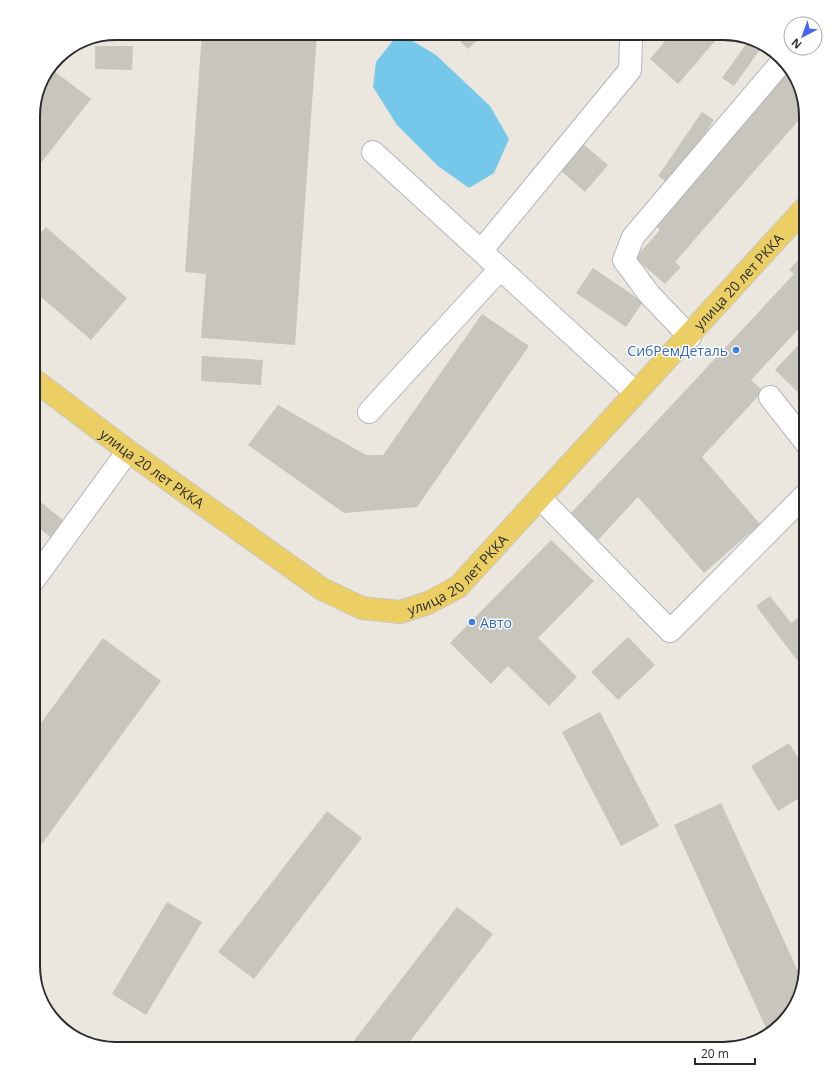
<svg xmlns="http://www.w3.org/2000/svg" width="839" height="1082" font-family="'Open Sans',sans-serif">
<style>
.water{fill:#76c8ea}
.building{fill:#c8c5bd}
.lines{fill:none;stroke-linecap:round;stroke-linejoin:round}
.minor-casing{stroke:#b1b4be;stroke-width:24}
.major-casing{stroke:#c8c8c8;stroke-width:24}
.minor{stroke:#fff;stroke-width:22}
.major{stroke:#ebcf65;stroke-width:22}
.shop-dot{fill:#3f7fe0;stroke:#fff;stroke-width:1.5}
.labels{text-anchor:middle;dominant-baseline:central;stroke-width:3;stroke-linejoin:round;paint-order:stroke}
.street-label{font-size:14px;fill:#2b2b2b;stroke:#fff}
.shop-label{font-size:14px;fill:#366cbe;stroke:#fff;text-anchor:end}
.rim{fill:none;stroke:#2b2b2b;stroke-width:2}
</style>
<rect width="100%" height="100%" fill="#ece7de"/>
<path class="water" d="M399 33 436 55 490 106 509 139 494 173 469 188 438 166 397 125 373 87 376 62Z"/>
<path class="building" d="M202 33H317L295 345 201 338 206 274 185 272Z
M452 33H485L468 49Z
M672 33H722L678 84 650 59Z
M749 40 764 44 734 86 722 78Z
M95 46H133L132 70 95 69Z
M50 68 91 99 33 173V110L42 79Z
M791 69 805 113 675 262 681 267 665 284 635 258 660 230 654 224Z
M702 112 714 120 671 185 658 176Z
M583 144 608 165 585 192 560 170Z
M46 227 127 298 91 340 33 290V242Z
M806 251V321L751 380 763 391 702 457 760 524 704 573 638 497 598 540 570 514 794 274 789 270Z
M593 268 643 302 626 327 576 293Z
M482 314 529 346 417 507 344 513 248 445 278 405 366 455H383Z
M806 337V400L775 370Z
M202 356 263 360 261 385 201 381Z
M38 500 68 524 55 541 33 523V505Z
M551 540 594 581 538 638 577 677 549 706 508 666 491 684 450 643Z
M770 596 791 623 799 617 806 626V672L756 606Z
M628 637 655 665 618 700 591 672Z
M103 638 161 681 33 856V734Z
M600 712 659 826 621 846 562 732Z
M789 743 806 771V794L778 811 751 766Z
M721 803 802 980 795 1007 769 1035 674 825Z
M327 811 362 838 254 979 218 952Z
M167 902 202 922 146 1015 112 994Z
M457 907 493 934 404 1049H351L349 1047Z"/>
<g class="lines">
<g class="minor-casing">
<path id="minor" d="M373 152 636 393
M481 251 630 70 631 38 629 33
M690 337 649 294 624 260 633 237 780 64 781 59
M770 397 806 443
M369 412 500 269
M540 498 670 631 806 494
M33 581 128 451"/>
</g>
<g class="major-casing">
<g id="major">
<path id="s1" d="M33 379 128 451 322 589 362 608 400 612 428 603 458 587 806 207"/>
</g>
</g>
<use href="#minor" class="minor"/>
<use href="#major" class="major"/>
</g>
<g class="shop-dot">
<circle cx="736" cy="350" r="4"/>
<circle cx="472" cy="622" r="4"/>
</g>
<g class="labels">
<g class="street-label">
<text stroke="none"><textPath href="#s1" startOffset="918">улица 20 лет РККА</textPath></text>
<text stroke="none"><textPath href="#s1" startOffset="149">улица 20 лет РККА</textPath></text>
<text stroke="none"><textPath href="#s1" startOffset="510">улица 20 лет РККА</textPath></text>
</g>
<g class="shop-label">
<text x="728" y="350">СибРемДеталь</text>
<text x="480" y="622" text-anchor="start">Авто</text>
</g>
</g>
<path d="M0 0H839V1082H0ZM116 40H723A76 76 0 0 1 799 116V966A76 76 0 0 1 723 1042H116A76 76 0 0 1 40 966V116A76 76 0 0 1 116 40Z" fill="#fff" fill-rule="evenodd"/>
<path class="rim" d="M116 40H723A76 76 0 0 1 799 116V966A76 76 0 0 1 723 1042H116A76 76 0 0 1 40 966V116A76 76 0 0 1 116 40Z"/>
<g transform="translate(803 36) rotate(221)"><circle r="19" fill="#ffffff" stroke="#aaaaaa"/>
<path d="M0-3L7 15L0 10L-7 15Z" fill="#4562f2"/>
<text y="-6" font-size="11" font-weight="bold" text-anchor="middle" fill="#2b2b2b">N</text>
</g>
<path d="M695 1058v6h60v-6" fill="none" stroke="#2b2b2b" stroke-width="2"/>
<text x="701" y="1058" font-size="12" fill="#2b2b2b" stroke="#ffffff" stroke-width="3" paint-order="stroke">20 m</text>
</svg>
